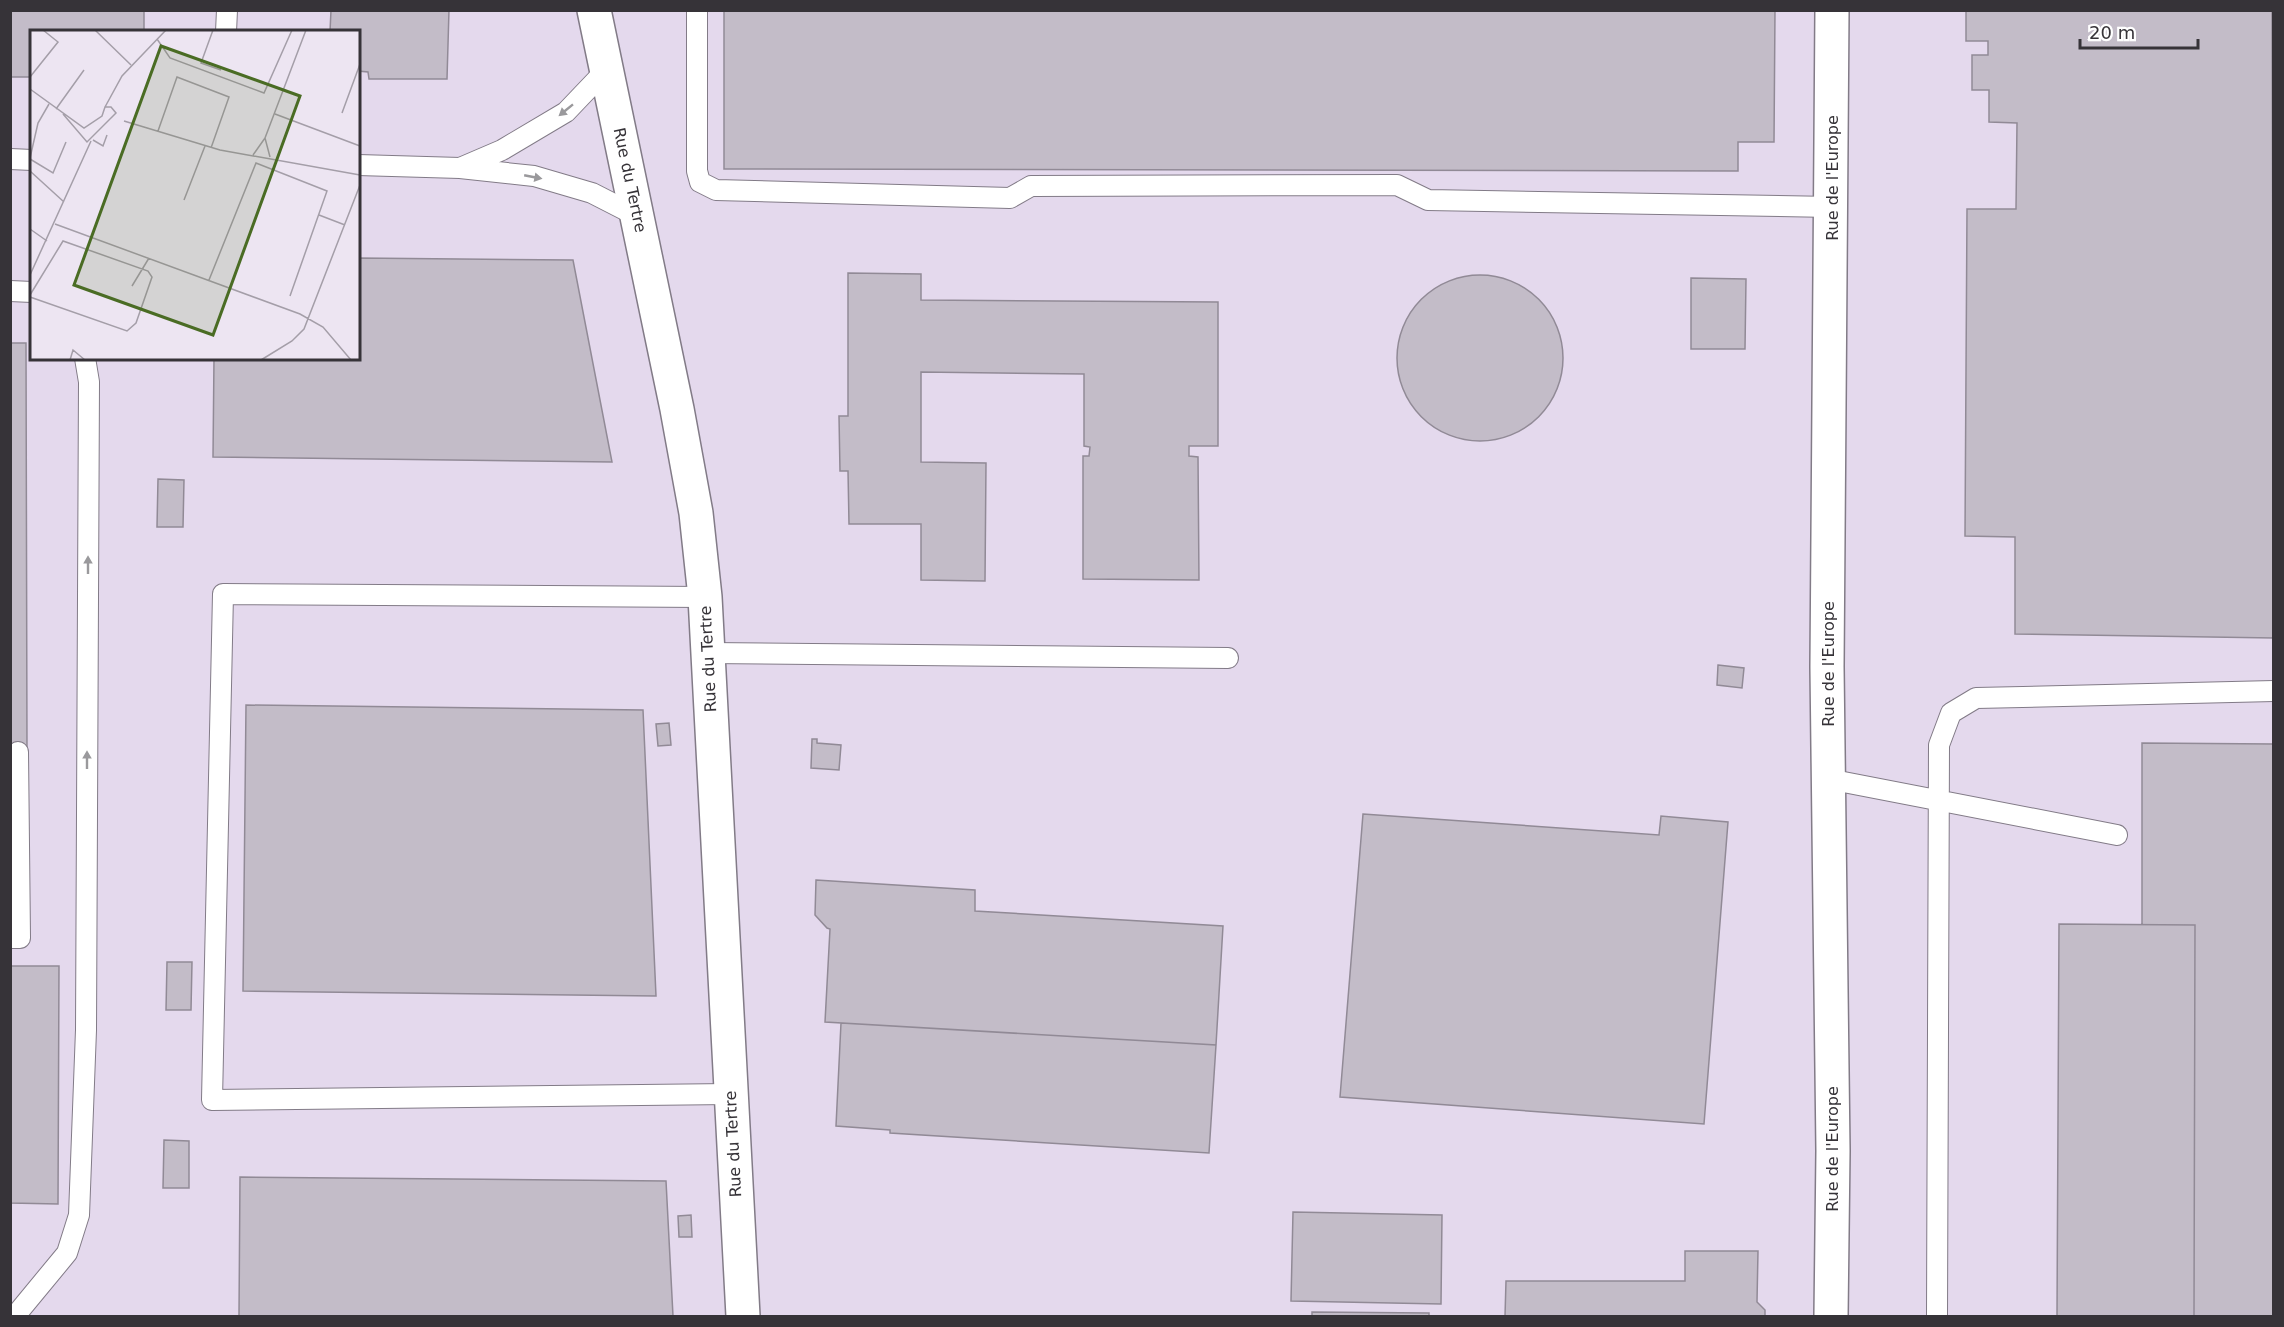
<svg xmlns="http://www.w3.org/2000/svg" width="2284" height="1327" font-family="'DejaVu Sans',sans-serif">
<style>
.built{fill:#e4d9ed;fill-rule:evenodd}
.building{fill:#c3bcc8;stroke:#918a96;stroke-width:1.5}
.lines{fill:none;stroke-linecap:round;stroke-linejoin:round}
.lane-casing{stroke:#827b87;stroke-width:22}
.street-casing{stroke:#827b87;stroke-width:36}
.lane{stroke:#fff;stroke-width:20}
.street{stroke:#fff;stroke-width:33}
.oneway{fill:#9a999c}
.labels{text-anchor:middle;dominant-baseline:central;stroke-width:4.5;stroke-linejoin:round;paint-order:stroke}
.street-label{font-size:16px;fill:#363338;stroke:#fff}
.inset-road{fill:none;stroke:#a49ea8;stroke-width:1.5}
.view{fill:#4a6c24;fill-opacity:0.15;stroke:#4a6c24;stroke-width:3}
.inset-edge{fill:none;stroke:#363338;stroke-width:3}
</style>
<rect width="100%" height="100%" fill="#ede5f2"/>
<path class="built" d="M11 11H2273V1316H11ZM32 32H358V358H32Z"/>
<path class="building" d="M10 10H144V32H32V77H10Z
M331 10H449L447 79H369L368 72 358 71V32H330Z
M724 10H1775L1774 142H1738V171L724 169Z
M1966 10H2272L2274 638 2015 634V537L1965 536 1967 209H2016L2017 123 1989 122V90H1972V55H1988V41H1966Z
M358 258 573 260 612 462 213 457 214 358H358Z
M848 273 921 274V300L1218 302V446H1189V456L1198 457 1199 580 1083 579V456H1089L1090 447 1084 446V374L921 372V462L986 463 985 581 921 580V524H849L848 471H840L839 416H848Z
M1397 358a83 83 0 1 1 166 0a83 83 0 1 1-166 0Z
M1691 278 1746 279 1745 349H1691Z
M10 343H26L27 752H10Z
M158 479 184 480 183 527H157Z
M1718 665 1744 668 1742 688 1717 685Z
M246 705 643 710 656 996 243 991Z
M669 723 671 745 658 746 656 724Z
M812 739H817V743L841 745 839 770 811 768Z
M2142 743 2274 744V1316H2194L2195 925H2142Z
M1363 814 1659 835 1661 816 1728 822 1704 1124 1340 1097Z
M816 880 975 890V911L1223 926 1216 1045 825 1022 830 929 827 928 815 915Z
M2059 924 2195 925 2194 1316H2057Z
M167 962H192L191 1010H166Z
M10 966H59L58 1204 10 1203Z
M841 1023 1216 1045 1209 1153 890 1133V1130L836 1126Z
M164 1140 189 1141V1188H163Z
M240 1177 666 1181 673 1316H239Z
M1293 1212 1442 1215 1441 1304 1291 1301Z
M691 1215 692 1237H679L678 1216Z
M1685 1251H1758L1757 1302 1765 1310V1316H1505L1506 1281H1685Z
M1312 1312 1429 1313V1316H1312Z"/>
<g class="lines">
<g class="lane-casing">
<path id="lane" d="M697 10V171L700 182 716 190 1010 198 1031 186 1397 185 1428 200 1832 207
M226 32 227 10
M607 69 566 112 502 150 460 168 534 176 592 193 637 216
M10 159 32 160
M358 165 460 168
M10 291 32 292
M705 597 223 594 212 1100 730 1094
M708 653 1228 658
M1828 779 2117 835
M10 938H20L18 752
M15 1316 67 1253 79 1215 86 1030 89 382 85 358
M1937 1316 1939 745 1951 713 1976 698 2274 691"/>
</g>
<g class="street-casing">
<path id="street" d="M594 10 677 409 696 513 705 597 743 1316
M1831 1316 1833 1151 1827 667 1832 10"/>
</g>
<use href="#lane" class="lane"/>
<use href="#street" class="street"/>
</g>
<defs><path id="oneway-solid" d="M-6-.8H1V-3.2L6.5 0L1 3.2V.8H-6Z" transform="scale(1.5)"/></defs>
<g class="oneway">
<use href="#oneway-solid" transform="translate(566 110) rotate(141)"/>
<use href="#oneway-solid" transform="translate(533 177) rotate(11)"/>
<use href="#oneway-solid" transform="translate(88 565) rotate(-90)"/>
<use href="#oneway-solid" transform="translate(87 760) rotate(-90)"/>
</g>
<g class="labels">
<g class="street-label">
<text transform="translate(1832 178) rotate(-90)">Rue de l'Europe</text>
<text transform="translate(630 180) rotate(78)">Rue du Tertre</text>
<text transform="translate(708 659) rotate(-93)">Rue du Tertre</text>
<text transform="translate(1828 664) rotate(-90)">Rue de l'Europe</text>
<text transform="translate(733 1144) rotate(-93)">Rue du Tertre</text>
<text transform="translate(1832 1149) rotate(-90)">Rue de l'Europe</text>
</g>
</g>
<g transform="translate(30 30)">
<rect width="330" height="330" fill="#ede5f2"/>
<path class="inset-road" d="M65 0 101 35M183 0 171 33 191 40M127 9 140 28 234 63 262 0M0 47 28 12 13 0M0 59 54 98 72 86 75 77H81L86 83 57 112 33 84M75 77 92 46 136 0M26 79 54 40M312 83 330 34M245 84 330 116M94 91 190 120 330 145M128 101 147 47 199 67 181 118M235 108 276 0M63 110 73 116 77 105M223 125 235 108 240 127M0 128 8 93 19 74M0 129 23 143 36 112M0 141 34 172M154 170 175 116M289 185 315 195M25 194 270 284 293 297 321 330M0 199 17 211M0 245 61 111M179 250 226 133 297 161 260 266M102 256 119 228M0 265 33 211 118 241 122 247 106 293 97 301 0 267M40 330 43 320 55 330M231 330 262 311 274 299 330 155"/>
<path class="view" d="M131 16 270 66 183 305 44 255Z"/>
<rect width="330" height="330" class="inset-edge"/>
</g>
<rect width="2284" height="1327" fill="none" stroke="#363338" stroke-width="24"/>
<path d="M2080 39v9h118v-9" fill="none" stroke="#363338" stroke-width="3"/>
<text x="2089" y="39" font-size="18" fill="#363338" stroke="#ffffff" stroke-width="4.5" paint-order="stroke">20 m</text>
</svg>
